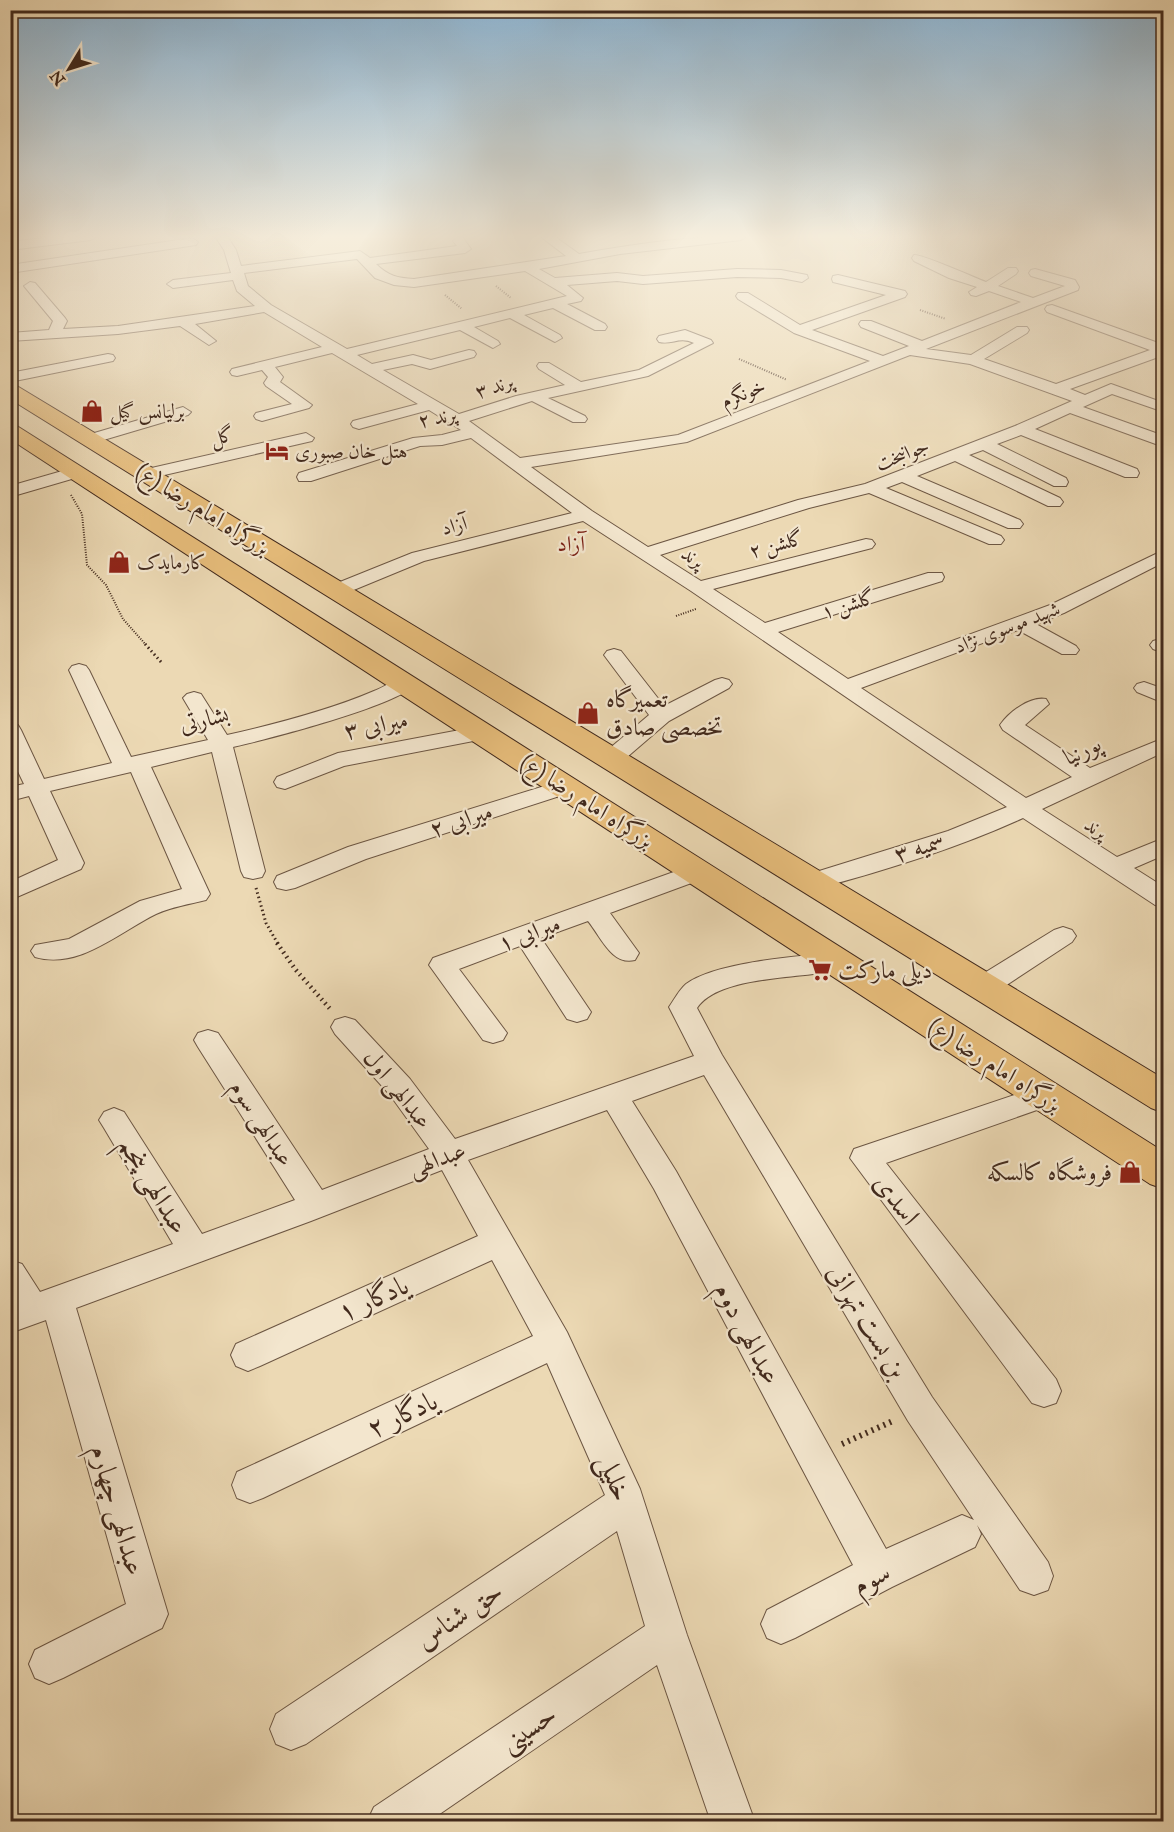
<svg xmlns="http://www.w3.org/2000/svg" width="1174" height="1832" font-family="'IM FELL Great Primer',Amiri,serif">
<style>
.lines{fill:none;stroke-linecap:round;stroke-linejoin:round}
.minor-casing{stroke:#6c5643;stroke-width:2}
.highway-casing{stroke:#422a1d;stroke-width:2}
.path-far3{stroke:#422a1d;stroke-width:2;stroke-dasharray:1 1.5;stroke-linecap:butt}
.path-far2{stroke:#422a1d;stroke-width:3;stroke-dasharray:1.5 3;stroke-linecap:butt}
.path-far1{stroke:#422a1d;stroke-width:4.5;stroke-dasharray:1.5 4;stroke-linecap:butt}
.path{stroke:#422a1d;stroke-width:6;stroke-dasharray:2 4.5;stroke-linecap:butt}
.minor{fill:#f3e6ce;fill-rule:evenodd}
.highway{fill:#e6bc7a;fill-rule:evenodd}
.labels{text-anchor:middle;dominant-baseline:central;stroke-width:4.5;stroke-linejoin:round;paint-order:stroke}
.far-street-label{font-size:20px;fill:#422a1d;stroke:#f3e6ce}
.far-poi-label{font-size:20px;fill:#422a1d;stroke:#f3e6ce;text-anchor:start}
.far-neighbourhood-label{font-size:22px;fill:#7a1f14;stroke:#f3e6ce}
.street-label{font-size:24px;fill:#422a1d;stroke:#f3e6ce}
.poi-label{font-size:24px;fill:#422a1d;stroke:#f3e6ce;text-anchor:start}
.near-street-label{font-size:28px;fill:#422a1d;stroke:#f3e6ce}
</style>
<rect width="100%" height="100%" fill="#ecd9b4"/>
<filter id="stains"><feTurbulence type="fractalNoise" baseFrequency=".00333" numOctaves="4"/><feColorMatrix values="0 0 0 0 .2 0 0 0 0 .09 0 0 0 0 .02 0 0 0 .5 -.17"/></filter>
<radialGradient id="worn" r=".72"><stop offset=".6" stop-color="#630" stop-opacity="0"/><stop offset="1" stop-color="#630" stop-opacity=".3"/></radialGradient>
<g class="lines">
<g class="minor-casing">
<path id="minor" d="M59 236H97L91 240 10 250V242Z
M215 236H227L236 250 241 266 360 251 370 258 457 246 453 241 459 237 463 238 471 249 465 253 376 264C388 276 398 278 414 279L566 256 540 236H554L579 254C635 244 690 236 747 236L741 240 620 254 539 269 555 278 617 273 643 276 737 269 781 270 807 275 808 278 802 282 781 278 737 277 643 284 617 281 567 285 583 298 581 301 567 304 605 324 607 327 605 330H595L553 308 524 315 560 335 562 338 555 342 510 318 474 327 498 341 500 344 493 348 460 330 357 355 372 364 413 355 431 360 469 350 474 351 476 354 474 357 430 369 412 364 383 370 459 414 516 396 565 385 539 369 537 366 539 363H549L581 382 639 370 694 343C679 336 673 345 659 342L657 339 659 336 685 330 711 340 713 343 648 376 548 398 585 416 587 419 585 422H573L532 401 469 421 520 458 678 435 870 361 794 333 738 299 736 296 738 293H748L800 325 886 295 833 282 832 279 833 276 838 275 905 291 907 294 905 297 812 330 883 356 909 346 861 327 859 324 861 321H871L922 341 1021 302 989 291 976 296 971 295 969 292 977 287 949 278 914 261 912 258 914 255C922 254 973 277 986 282L1008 268H1016L1018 271 1016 274 998 286 1033 298 1065 286 1031 276 1029 273 1031 270 1035 269 1075 280 1079 287 1078 290 926 349 971 355 1017 327H1027L1029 330 1027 333 984 359 1056 384 1150 350 1047 312 1045 309 1047 306 1052 305 1164 345V355L1070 389 1085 395 1111 384 1164 403V412L1112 394 1083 407 1164 436V447L1070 413 1035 429 1137 469 1139 473 1137 477H1125L1021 435 997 444 1066 478 1068 482 1066 486H1054L983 450 969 455 1060 498 1063 502 1060 506H1048L955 461 917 476 1020 520 1023 524 1020 528H1008L902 482 886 488 1001 536 1004 540 1001 544H989L869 493 809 508 660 555 701 581 866 539 872 540 875 544 872 548 713 589 765 623 928 573H942L944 577 942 581 778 632 848 679 1050 605 1164 550V562L1064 613 1036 624 1076 646 1079 650 1076 654H1062L1018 630 861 688 1026 798 1072 777 1003 730 1000 725C1009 712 1030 696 1046 699L1049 704 1025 725 1090 768 1164 738V752L1042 809 1117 857 1164 838V855L1134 868 1164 887V907L1155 905 1023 818C956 849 883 871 812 890L803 888 800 882 803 876 948 831 1007 807 691 591 583 521 424 561 344 594H330L327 590 330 586 412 553 572 513 471 438 442 445 420 446 311 481H299L297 477 299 473 413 438 442 435 461 430 429 410 359 429 353 427 351 424 353 421 418 404 332 353 275 367 283 377 280 382 312 405 309 408 262 421 256 419 254 416 256 413 292 404 266 386 264 383 268 377 262 370 237 376 232 375 230 372 232 369 322 347 264 312 195 324 216 341 209 345 180 326 118 334 10 341V333L49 330 53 321 24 286 30 282 35 283 65 318 67 321 63 329 118 326 255 306 237 291 233 280 173 288 167 284 173 280 231 273 224 250ZM357 259 375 278 394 285 414 287 525 271 567 296 347 349 271 305 248 286 244 273ZM910 355 970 364 1072 401 1015 426 865 484 798 500 648 547 592 511 531 467 687 442Z
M192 238 198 242 196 245 10 273V265Z
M108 354 113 355 115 358 113 361 10 382V373Z
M183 407 191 412 188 415 90 444 82 439 84 436Z
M306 433 314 438 312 441 147 479 139 474 147 469Z
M76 467 82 468 84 472 82 476 10 497V486Z
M1160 639 1164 640V653L1153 649 1150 645 1153 641Z
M614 649 621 651 664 706 715 680 722 678 729 680 732 684 729 688 669 721 619 764 611 766 603 764 600 759 603 754 649 715 604 655 607 651Z
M79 664 86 666 89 670 131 757 208 740 183 698 187 694 194 692 201 694 227 735C276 724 327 711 374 691 387 686 398 676 412 680L415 684C401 705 264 740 233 747L265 871 262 877 253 879 244 877 241 871 212 752 151 767 210 894 206 900C190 904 171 907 156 914 119 932 79 970 35 957L31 951 35 945 69 939 140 901 182 889 131 772 50 791 84 863 81 869 10 900V882L58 860 29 796 10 801V787L24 784 10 755V724L18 725 21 730 44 779 112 763 69 670 72 666Z
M1144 682 1164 689V703L1137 692 1134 688 1137 684Z
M481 726 489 728 492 733 489 738 344 766 285 789 277 787 274 782 277 777 338 753Z
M564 780 572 782 575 787 572 792 366 859 295 888 286 890 277 888 274 882 277 876 348 847Z
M696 864 705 866 708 872 705 878 610 913 639 953 635 960C612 966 601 937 588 921L541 938 591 1012 587 1019 577 1022 567 1019 520 946 459 969 507 1033 503 1040 493 1043 483 1040 429 965 433 958Z
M1063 927 1072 930 1076 936 1072 942 993 994 983 997 973 994 970 987 973 980 1054 930Z
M836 953 845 955 849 962 845 969C808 979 719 974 697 1008L722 1055 932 1397 1048 1562 1053 1576 1048 1590 1034 1595 1020 1590 977 1525 981 1534 975 1547 892 1587 795 1638 781 1644 767 1638 761 1624 767 1610 853 1565 654 1189 607 1110 468 1160 567 1332 640 1489 687 1635 755 1822H711L657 1665 428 1822H367L374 1807 645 1626 617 1531 306 1744 291 1750 276 1744 270 1729 276 1714 605 1495 547 1363 263 1498 250 1503 237 1498 232 1485 237 1472 533 1336 492 1260 260 1366 248 1371 236 1366 231 1355 236 1344 478 1236 442 1170 311 1221 76 1308 168 1614 162 1628 63 1678 49 1684 35 1678 29 1664 35 1650 126 1604 46 1320 10 1333V1260L22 1264 40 1292 173 1244 104 1128 99 1120 104 1112 114 1108 124 1112 202 1234 295 1200 198 1047 194 1040 198 1033 208 1030 218 1033 322 1190 429 1149 390 1095 335 1034 331 1027 335 1020 345 1017 355 1020 410 1079 455 1139 694 1056 669 1007C674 1000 679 990 686 984 716 962 798 956 836 953ZM704 1075 908 1421 974 1520 962 1515 886 1549 676 1171 632 1101Z
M1044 1085 1054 1088 1059 1096 1054 1104 886 1163 1056 1379 1061 1391 1056 1403 1044 1407 1032 1403 850 1158 854 1149Z"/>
</g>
<g class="highway-casing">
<path id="highway" d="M10 384 17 386 1164 1079V1113L1151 1108 10 399Z
M10 424 17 426 1164 1152V1189L1150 1184 10 439Z"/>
</g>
<path class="path-far3" d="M496 286 511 298
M445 295 462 309
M920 310 946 319
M739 359 787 380
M71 495 82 514 87 565 106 585 123 619 147 646
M676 616 696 609"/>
<path class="path-far2" d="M145 644 162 663
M256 888 266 923 278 944"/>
<path class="path-far1" d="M277 943 295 969 331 1010"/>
<path class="path" d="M842 1444 895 1420"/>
<use href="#minor" class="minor"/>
<use href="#highway" class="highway"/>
</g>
<linearGradient id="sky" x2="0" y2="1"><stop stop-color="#8bb5d5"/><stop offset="0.48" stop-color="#f6eedd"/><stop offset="1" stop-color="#f6eedd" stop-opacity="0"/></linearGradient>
<rect width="1174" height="493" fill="url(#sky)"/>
<defs>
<g id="shop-bare" transform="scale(1.8)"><path d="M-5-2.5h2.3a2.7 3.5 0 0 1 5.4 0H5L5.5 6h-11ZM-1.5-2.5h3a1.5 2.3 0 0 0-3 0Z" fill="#8f2418" stroke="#f3e6ce" stroke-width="2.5" paint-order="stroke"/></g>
<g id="hotel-bare" transform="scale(1.8)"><path d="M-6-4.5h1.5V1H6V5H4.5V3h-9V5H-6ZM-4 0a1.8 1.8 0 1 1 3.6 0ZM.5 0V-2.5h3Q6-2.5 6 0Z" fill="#8f2418" stroke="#f3e6ce" stroke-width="2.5" paint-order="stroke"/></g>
<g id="supermarket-bare" transform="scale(1.8)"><path d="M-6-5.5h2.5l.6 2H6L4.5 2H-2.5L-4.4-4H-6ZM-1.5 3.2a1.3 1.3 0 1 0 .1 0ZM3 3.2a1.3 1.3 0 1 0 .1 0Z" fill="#8f2418" stroke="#f3e6ce" stroke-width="2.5" paint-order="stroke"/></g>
</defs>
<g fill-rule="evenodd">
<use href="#shop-bare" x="92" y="411"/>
<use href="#hotel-bare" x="277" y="451"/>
<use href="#shop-bare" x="119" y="562"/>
<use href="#shop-bare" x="588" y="713"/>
<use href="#supermarket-bare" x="820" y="970"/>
<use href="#shop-bare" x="1130" y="1172"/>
</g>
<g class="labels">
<g class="far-street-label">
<text transform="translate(494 386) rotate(-18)">پرند ۳</text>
<text transform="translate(743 393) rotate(-22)">خونگرم</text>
<text transform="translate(437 417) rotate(-11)">پرند ۲</text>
<text transform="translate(222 436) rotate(-13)">گل</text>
<text transform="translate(902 454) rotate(-21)">جوانبخت</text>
<text transform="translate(454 525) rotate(-14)">آزاد</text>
<text transform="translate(776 544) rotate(-15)">گلشن ۲</text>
<text transform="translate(693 557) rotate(34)">پرند</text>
<text transform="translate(848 604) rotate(-17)">گلشن ۱</text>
<text transform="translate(1007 627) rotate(-21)">شهید موسوی نژاد</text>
<text transform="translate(1096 828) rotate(33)">پرند</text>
</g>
<g class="far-poi-label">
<text x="110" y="411">برلیانس گیل</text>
<text x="295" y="451">هتل خان صبوری</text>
<text x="137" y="562">کارمایدک</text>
</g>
<g class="far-neighbourhood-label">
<text x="571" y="543">آزاد</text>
</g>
<g class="street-label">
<text transform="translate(203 509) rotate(32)">بزرگراه امام رضا (ع)</text>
<text transform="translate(204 719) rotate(-13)">بشارتی</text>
<text transform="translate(376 725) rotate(-11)">میرابی ۳</text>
<text transform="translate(1082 750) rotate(-26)">پورنیا</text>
<text transform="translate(587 801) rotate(33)">بزرگراه امام رضا (ع)</text>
<text transform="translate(461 820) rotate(-18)">میرابی ۲</text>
<text transform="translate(919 847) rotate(-18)">سمیه ۳</text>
<text transform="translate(529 933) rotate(-20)">میرابی ۱</text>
<text transform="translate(995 1065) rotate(33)">بزرگراه امام رضا (ع)</text>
<text transform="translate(398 1089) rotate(51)">عبدالهی اول</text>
<text transform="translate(262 1123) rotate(57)">عبدالهی سوم</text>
<text transform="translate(437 1159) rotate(-20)">عبدالهی</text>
</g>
<g class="poi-label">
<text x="606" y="699">تعمیرگاه<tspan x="606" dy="28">تخصصی صادق</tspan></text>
<text x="838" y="970">دیلی مارکت</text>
<text x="1112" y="1172" text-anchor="end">فروشگاه کالسکه</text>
</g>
<g class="near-street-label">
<text transform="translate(154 1185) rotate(59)">عبدالهی پنجم</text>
<text transform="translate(897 1199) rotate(53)">اسدی</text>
<text transform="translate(373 1298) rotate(-24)">یادگار ۱</text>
<text transform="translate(868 1321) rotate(59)">بن بست تهرانی</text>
<text transform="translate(748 1333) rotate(62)">عبدالهی دوم</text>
<text transform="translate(402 1414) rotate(-25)">یادگار ۲</text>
<text transform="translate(615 1477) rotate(67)">خلیلی</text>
<text transform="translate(118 1510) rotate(74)">عبدالهی چهارم</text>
<text transform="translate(871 1578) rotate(-27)">سوم</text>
<text transform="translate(459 1615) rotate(-34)">حق شناس</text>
<text transform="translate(528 1728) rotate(-34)">حسینی</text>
</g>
</g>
<rect width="1174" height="1832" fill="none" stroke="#ecd9b4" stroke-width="36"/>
<rect x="12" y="12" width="1150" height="1808" fill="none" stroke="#422a1d" stroke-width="3"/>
<rect x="18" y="18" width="1138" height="1796" fill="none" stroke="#422a1d" stroke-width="1.5"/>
<g transform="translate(69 69) rotate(232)" stroke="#f3e6ce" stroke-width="4.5" paint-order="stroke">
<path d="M0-4.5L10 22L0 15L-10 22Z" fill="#422a1d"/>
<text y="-9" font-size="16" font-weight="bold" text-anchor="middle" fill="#422a1d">N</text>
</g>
<rect width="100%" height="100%" filter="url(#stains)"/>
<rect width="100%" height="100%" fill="url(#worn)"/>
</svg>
